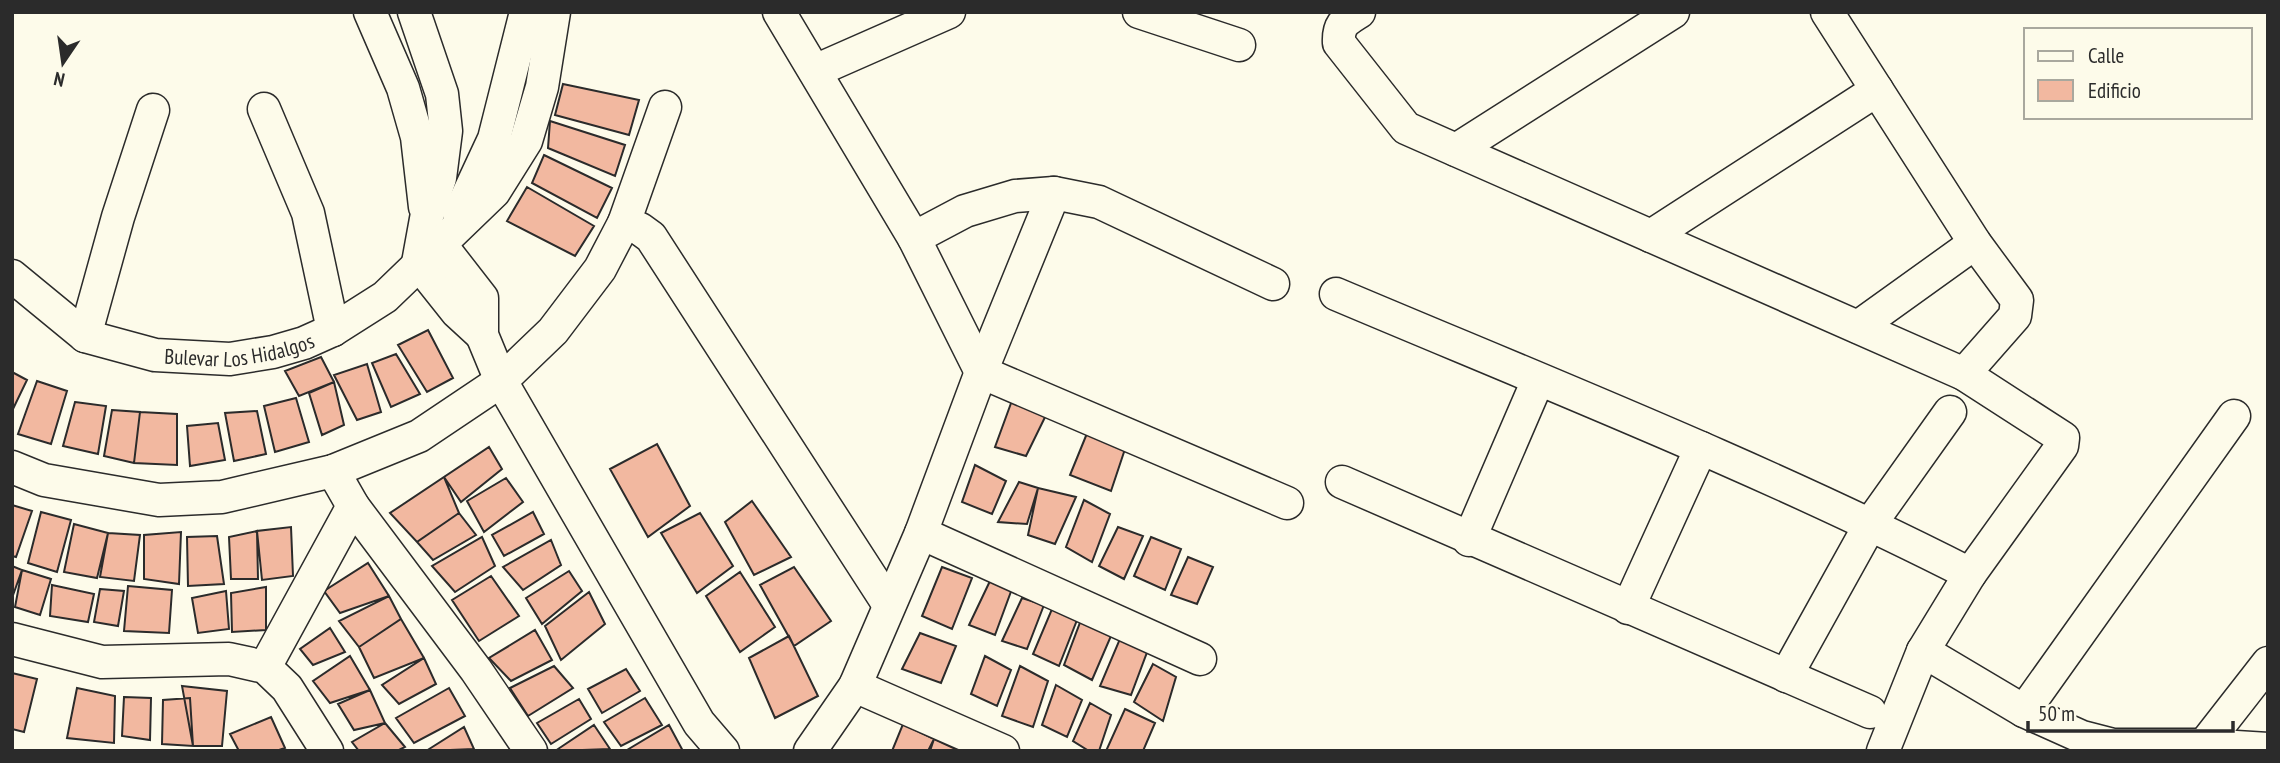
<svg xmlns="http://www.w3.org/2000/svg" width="2280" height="763" font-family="'PT Sans Narrow',sans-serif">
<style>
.building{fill:#f2b8a0;stroke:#2b2b2b;stroke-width:2}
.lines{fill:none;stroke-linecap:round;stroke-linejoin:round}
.minor-casing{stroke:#2b2b2b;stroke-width:35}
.minor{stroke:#fdfbea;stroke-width:32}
.labels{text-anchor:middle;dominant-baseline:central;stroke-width:5;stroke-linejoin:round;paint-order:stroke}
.street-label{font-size:21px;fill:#2b2b2b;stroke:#fdfbea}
</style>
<rect width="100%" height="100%" fill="#fdfbea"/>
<path class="building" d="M563 84 639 100 629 135 555 115Z
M550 121 625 145 615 176 548 148Z
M544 155 612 188 597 218 532 183Z
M527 187 594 226 575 256 507 221Z
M428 330 453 378 427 392 398 345Z
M396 354 420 394 391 407 372 363Z
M321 357 334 382 299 396 285 371Z
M367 364 381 412 357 420 334 375Z
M12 372 27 380 12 411Z
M37 381 67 391 51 444 18 434Z
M334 382 344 425 322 435 309 393Z
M1014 395 1049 409 1026 456 995 447Z
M296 398 309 442 275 452 264 406Z
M75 402 106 406 98 454 63 446Z
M112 410 140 412 134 463 104 456Z
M257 411 266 454 234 461 225 413Z
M140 412 177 414V465L134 463Z
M218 423 225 460 190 466 187 426Z
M1090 426 1126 446 1111 491 1070 475Z
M657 444 690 506 648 537 610 469Z
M489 447 502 469 461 502 444 477Z
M975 465 1006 481 992 514 962 502Z
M444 477 459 513 417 542 390 513Z
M506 478 523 502 484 532 467 501Z
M1019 482 1038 488 1027 524 998 522Z
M1038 488 1076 497 1055 544 1028 535Z
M1084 500 1110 514 1092 562 1066 547Z
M752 501 791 557 754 575 725 522Z
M12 505 32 511 16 557 12 556Z
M41 512 71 520 57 572 28 563Z
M533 512 544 534 504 556 492 535Z
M459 513 476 535 433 560 417 542Z
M700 513 733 566 697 593 661 533Z
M74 524 108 533 97 578 64 572Z
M291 527 293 576 262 580 257 531Z
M1118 527 1143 536 1124 579 1099 566Z
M257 531 258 579H231L229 537Z
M181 532 179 584 144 579V535Z
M108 533 140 535 134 581 100 577Z
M217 536 224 584 188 586 187 537Z
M482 537 495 566 455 592 432 566Z
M1151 537 1181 549 1165 590 1134 576Z
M551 540 561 565 523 590 503 567Z
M1188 557 1213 567 1197 604 1171 595Z
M368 563 389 596 340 613 324 591Z
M12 566 22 570 12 598Z
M794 567 831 621 794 646 760 585Z
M942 567 972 578 952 629 922 616Z
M22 570 51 579 40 615 15 607Z
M569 571 582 591 542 624 526 598Z
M740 572 775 627 740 652 706 596Z
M491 576 519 616 479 641 452 600Z
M990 581 1013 586 995 635 969 625Z
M52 585 94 594 88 622 50 616Z
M128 586 172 590 169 633 124 631Z
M266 587V630L232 632 231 593Z
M100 589 124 591 118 626 94 622Z
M226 591 229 629 198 633 192 598Z
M589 592 605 624 561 660 545 626Z
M389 596 401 619 359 647 339 621Z
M1022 598 1044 605 1027 649 1002 641Z
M1052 609 1077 620 1059 666 1033 654Z
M401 619 424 658 374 678 359 647Z
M1081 620 1111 636 1092 680 1064 665Z
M330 628 345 652 313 665 300 649Z
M535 630 552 660 511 681 489 658Z
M920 633 956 646 941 683 902 669Z
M1122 634 1149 647 1131 695 1100 686Z
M789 636 818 696 775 718 749 658Z
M350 656 370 690 330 703 313 681Z
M985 656 1011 670 997 706 971 694Z
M424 658 436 684 399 704 382 685Z
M1153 664 1176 677 1163 721 1134 702Z
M554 666 573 688 528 716 510 688Z
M1020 666 1048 681 1033 727 1002 716Z
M626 669 640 691 602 713 588 689Z
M12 673 37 679 24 732 12 729Z
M1056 685 1082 700 1067 737 1042 725Z
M182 686 227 691 222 746H193Z
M77 688 115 696 114 743 67 738Z
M449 688 465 716 414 743 396 718Z
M370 690 385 723 354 730 338 704Z
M124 697 151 698 150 740 122 736Z
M190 698 193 746 162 744 163 700Z
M645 698 662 725 621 746 604 722Z
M579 699 591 719 551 744 537 723Z
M1090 703 1111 715 1099 751H1089L1073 741Z
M1125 709 1155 723 1143 751H1106Z
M271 717 285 748 276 751H239L230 734Z
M385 723 405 747 397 751H359L352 742Z
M903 724 934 739 928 751H892Z
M594 725 610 749 555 751Z
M669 725 683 751H627V750Z
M464 727 474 749 426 751Z
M934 739 960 751H930Z"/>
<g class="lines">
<g class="minor-casing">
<g id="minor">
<path d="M370 12 403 88 417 137 425 207"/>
<path d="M414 12 442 94 446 131 440 178 426 219 418 263 457 312 482 335"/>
<path d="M779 12 914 238 981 372 1287 503"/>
<path d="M1139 12 1239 45"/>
<path d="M1359 12C1345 21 1338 24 1339 43L1406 128 1964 374 2063 438 2062 446 1970 574 1923 651 1883 751"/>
<path d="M1827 12 1975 243 2017 300 2015 316 1964 374"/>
<path d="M815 71 949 12"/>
<path d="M264 109 308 213 333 330"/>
<path d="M1456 150 1673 12"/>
<path d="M459 214 494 139 526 12"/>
<path d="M624 223 640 229 651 237 889 605"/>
<path d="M1651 236 1877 90"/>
<path d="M914 238 965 211 1015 196 1054 193 1099 202 1273 284"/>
<path d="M440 244 482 298V335L501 381 699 723 723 751"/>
<path id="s1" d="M12 276 85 336 155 355 230 359 273 352 304 343 333 330 385 297 494 192 526 141 542 87 554 12"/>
<path d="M1336 294C1549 384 1764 469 1970 574"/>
<path d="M1858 327 1975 243"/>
<path d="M85 336 118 217 153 110"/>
<path d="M12 467 44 480 159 500 222 497 333 471 419 436 501 381 553 331 600 269 624 223 665 107"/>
<path d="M333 471 353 506 476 670 531 751"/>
<path d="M1342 482 1870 712"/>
<path d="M921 533 1200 659"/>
<path d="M1469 540 1538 380"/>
<path d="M1628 608 1701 448"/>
<path d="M12 639 102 662 229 659 265 667 287 688 327 751"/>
<path d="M1923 651 2024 711 2082 737 2113 745H2204L2268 749"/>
<path d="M265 667 353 506"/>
<path d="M1786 676 1871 523 1950 412"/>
<path d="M855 686 1003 751"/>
<path d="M2024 711 2234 416"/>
<path d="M2204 745 2268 663"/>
<path d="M810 751 855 686 921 533 981 372 1054 193"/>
</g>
</g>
<use href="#minor" class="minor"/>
</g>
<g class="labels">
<g class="street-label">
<text stroke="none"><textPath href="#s1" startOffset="252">Bulevar Los Hidalgos</textPath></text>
</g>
</g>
<rect width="2280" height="763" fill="none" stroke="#2b2b2b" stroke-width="28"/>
<rect x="2024" y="28" width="228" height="91" fill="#fdfbea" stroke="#a9a89e" stroke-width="2"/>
<rect x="2038" y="51" width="35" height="10" fill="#fdfbea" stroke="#a9a89e" stroke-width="2"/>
<text x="2088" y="63" font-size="21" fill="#2b2b2b">Calle</text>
<rect x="2038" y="80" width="35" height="21" fill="#f2b8a0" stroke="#a9a89e" stroke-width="2"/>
<text x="2088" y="98" font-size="21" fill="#2b2b2b">Edificio</text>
<g transform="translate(63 63) rotate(193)" stroke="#fdfbea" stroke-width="5" paint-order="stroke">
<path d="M0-5L12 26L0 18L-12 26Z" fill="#2b2b2b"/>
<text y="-10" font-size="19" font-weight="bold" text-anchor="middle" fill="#2b2b2b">N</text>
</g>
<path d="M2028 721v10h205v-10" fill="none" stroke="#2b2b2b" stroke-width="3.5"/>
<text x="2038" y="721" font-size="21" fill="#2b2b2b" stroke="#fdfbea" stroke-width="5" paint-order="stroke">50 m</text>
</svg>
